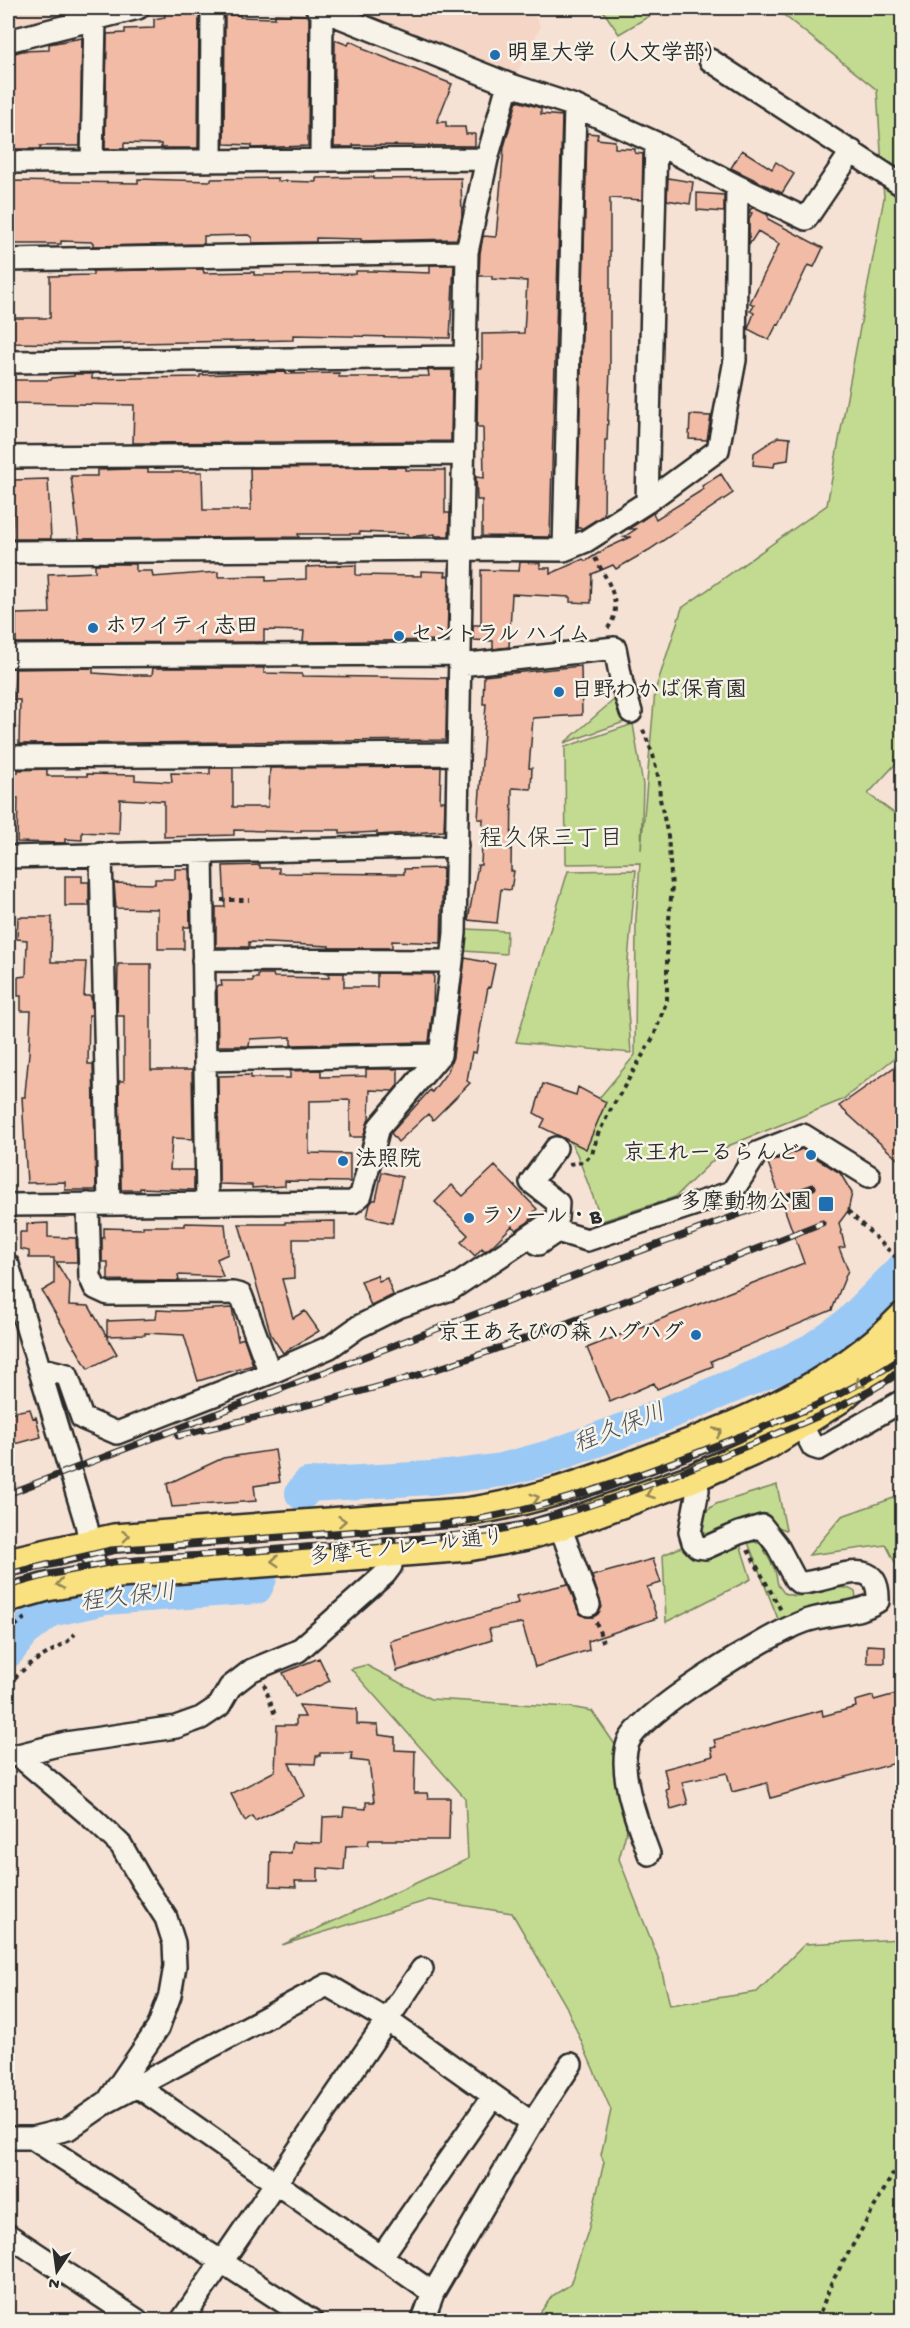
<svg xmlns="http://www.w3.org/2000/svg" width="910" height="2328" font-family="'Gochi Hand','Klee One',sans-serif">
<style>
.built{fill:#f5d6c6}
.green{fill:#c3db91;stroke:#77835e;stroke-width:1.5}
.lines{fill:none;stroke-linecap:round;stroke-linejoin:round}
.river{stroke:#9ac9f5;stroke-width:34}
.building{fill:#f2bba6;stroke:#2b2b2b;stroke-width:1.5}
.minor-casing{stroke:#2b2b2b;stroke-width:26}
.major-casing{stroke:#2b2b2b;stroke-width:32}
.path{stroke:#2b2b2b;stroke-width:4;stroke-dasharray:4.5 4.5;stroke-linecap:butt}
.minor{stroke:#f7f3e8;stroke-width:21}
.major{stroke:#fae180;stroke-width:27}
.rail-casing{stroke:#2b2b2b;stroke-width:7}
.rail{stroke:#f7f3e8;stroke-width:4.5;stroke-dasharray:14;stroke-linecap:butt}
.oneway{stroke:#928656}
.poi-dot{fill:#1f6fb2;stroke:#f7f3e8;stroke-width:2}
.labels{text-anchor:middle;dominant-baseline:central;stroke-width:5;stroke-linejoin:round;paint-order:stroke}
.poi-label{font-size:22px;font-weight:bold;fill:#2b2b2b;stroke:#f7f3e8;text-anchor:start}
.street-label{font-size:22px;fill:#2b2b2b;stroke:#f7f3e8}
.neighbourhood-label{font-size:24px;fill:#2b2b2b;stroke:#f7f3e8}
.water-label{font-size:24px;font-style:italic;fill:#47525e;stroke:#f7f3e8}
</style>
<rect width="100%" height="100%" fill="#f6e2d4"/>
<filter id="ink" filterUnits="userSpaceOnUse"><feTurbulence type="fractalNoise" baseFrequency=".0167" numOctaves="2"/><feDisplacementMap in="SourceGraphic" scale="12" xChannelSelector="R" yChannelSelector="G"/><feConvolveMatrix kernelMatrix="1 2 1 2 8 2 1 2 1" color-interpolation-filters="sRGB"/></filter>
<g filter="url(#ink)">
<path class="built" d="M8 8H100L8 29Z
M348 8H530L541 26 515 77Z"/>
<path class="green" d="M601 8H663L619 34Z
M775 8H902V757L868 794 902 819V1052L842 1100 728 1146 675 1197 602 1221 577 1154 559 1122 590 1109 635 1055 636 918 640 863 566 864 565 747 633 724 643 785 641 850 655 691 682 608 827 505 884 198 877 90Z
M624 692 630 720 564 743C585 726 603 708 624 692Z
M636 870 626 983 631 1053 516 1042 568 871Z
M466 929 507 931 506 954 464 951Z
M777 1485 786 1530 770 1524 708 1538C697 1524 701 1513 716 1504Z
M902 1495V1576L886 1545 809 1555 842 1516Z
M747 1540 761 1544 775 1570 778 1585 784 1593C807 1604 837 1578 855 1592L857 1602 780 1624Z
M740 1544 751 1579 666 1622 663 1555 684 1546 694 1557 710 1559Z
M366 1665 431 1699 570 1707 592 1711 640 1781 619 1859 659 1960 670 2005 757 1992 805 1944 902 1939V2320H535L552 2296 570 2285 588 2231 604 2162 601 2155 611 2110 566 2006 512 1913 429 1900 282 1945 468 1859 465 1798 351 1669Z"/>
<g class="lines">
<path class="river" d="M302 1493 308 1485 448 1477 502 1470 550 1457 648 1421 776 1368 812 1350 850 1323 902 1270
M8 1651 23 1632 51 1610 105 1598 256 1587 260 1578"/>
</g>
<path class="building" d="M164 10H199L198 148H161V144L124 143V149H105L107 34 125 33V29L154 28V19L165 17Z
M275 14 307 15 309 18 308 146 252 148V145L224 144 225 15H240V17L275 18Z
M82 38 80 146H40V149H12L8 55 22 51 49 50V44Z
M335 40 348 45 350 41 363 47V49L452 84 437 122H446V127H465L466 134H475V146L353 145V147H334Z
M517 101 541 108V114L562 116 550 537 482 536V500H477L476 477 484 478 483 427H477L478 368H482V334L524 333 527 281 492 279V276H479L480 253 483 236 496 237 504 147Z
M587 133 598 134 597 139 615 141V148L635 149V153L643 154 642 200 610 198V369L607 440H605L604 515 583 528H577Z
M742 150 772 169 776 162 794 174 782 193 731 168Z
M374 177V179L461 178 462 217 457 239 361 241V239L316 238V242L252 243V237L248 235 204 236V244L93 246V242L61 241V244H8L9 181 138 183V179L211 181V179L278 178V181L316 182V178Z
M668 178 693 182 690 204 667 200Z
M697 193 724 195V212L697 210Z
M752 207 768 215V219L823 248 814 267 808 265 779 325 777 324 769 340 748 329 754 313 750 311 754 305 750 303 779 244 758 231 749 245V219L752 213 749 212Z
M430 265H454L450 338 293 335V340L89 344 8 343V318H50V276L93 275V271L203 269 204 273 254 272V275L356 274V271H372L430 273Z
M428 370H452L451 441 133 443 134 405 9 403 10 380H51L52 378 74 376V374H92V379L138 378 200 377V375L286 372V374L339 373V377H384L429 376Z
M690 415 711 416 707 440 689 439Z
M778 437 790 438 788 460 775 462 774 467 753 465 754 453Z
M406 467V470H445V513H450L449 536H435V534L408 537V534L360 532V534H298L299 537 79 539 71 476H97V470L132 469H148V472H202L203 510H251L250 468Z
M721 474 733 493 649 550 616 569 613 565 592 574 591 603 570 602V597L512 594 509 647 493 649V641L473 640V625H481V570L519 571 520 562 540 563V568H550V574L583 559 586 561 605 549 631 537H624L636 529H629L653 513 656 519 704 489 702 486Z
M48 479 51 539H12L14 480Z
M95 564H136V571H152L153 577 218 572V577L266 576V581L306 579V567L356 565V575L421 576V571L446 572 445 576H449L447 640 303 642 304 631 264 630V642L16 643V614L50 613 48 574 95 572Z
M581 666 582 715 533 718 529 768H532L531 789 512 788 511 871H514L511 890 501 889 497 923 468 920 478 865H481L483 819H478L486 704H483L484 676Z
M93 668V673L123 675H152L153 668H264V673L302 674V676L447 678 446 740 19 744 20 700H14L15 669Z
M441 767 440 801H445L444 831 377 835V832L340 834V830H301V832L234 830V835L164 837V801L120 799 119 834 82 832V840L65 839V843L17 842 18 798H15V773H18V770L47 769V776H87V774L135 775V780L172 782 171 773 210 774V768H233V807H268L270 768Z
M260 865V868H279V873L404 874V869L443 868 441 943 392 941V948H329V946L249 942V947H216V907H225L223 866Z
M175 869H189L190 927H184V949H158V909L116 908 114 883 155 884V879H175Z
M65 876H82V882H89V906H65Z
M18 917H52L51 962H86L84 996H91L92 1015H89L88 1064H93L96 1190H65V1182L27 1183 22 1097H25V1093L29 1053 31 1011H21V996H18V977L26 976 27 940 17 939Z
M465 958 495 964 490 988 488 987 476 1053 472 1052 467 1081 470 1083 433 1120 428 1114 398 1142 391 1133 430 1090 432 1092 448 1071 453 1057Z
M118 964H151V1070H192L193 1139 172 1138 170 1170H194V1190L140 1188V1190H121L119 1081H124V1016H117Z
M329 973H344V987H377V973L434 974 433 1007 429 1042 291 1045V1037L250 1039 249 1046H218L217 986H222L221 981H253V978H258V974H273L274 977 329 978Z
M903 1061V1164L839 1106Z
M366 1069H398V1085L393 1091 370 1090 369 1119 363 1137H350V1100L309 1101V1153L350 1154V1182L285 1181V1186L252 1188V1185L219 1184 218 1076 251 1075V1078H290V1071L321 1070V1077L366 1076Z
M543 1084 576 1095 578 1087 606 1102 586 1149 541 1127 545 1119 534 1113Z
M802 1149 840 1173 852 1193 848 1211 839 1223 845 1247 839 1248 848 1270 832 1310 711 1361 713 1366 657 1389 654 1383 610 1402 587 1348 804 1263 768 1163Z
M495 1166 537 1209 532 1214 534 1216 528 1222 516 1230 512 1226 492 1246 485 1251 482 1248 475 1256 461 1242 468 1235 435 1202 452 1185 463 1196Z
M382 1172 402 1177 392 1223 367 1217 370 1204 373 1200H376Z
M335 1221V1239H293L294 1278 282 1279 293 1318 305 1311 319 1331 283 1353 271 1335 239 1224H285V1222Z
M48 1223V1237L76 1238 77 1262H56L70 1285 69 1305 89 1306 117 1354 88 1369 42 1291 54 1284V1258H29V1251L20 1249V1232H27V1224Z
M185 1223 225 1224 228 1254 217 1259 223 1277 178 1275 179 1281 108 1280V1262H102V1238H104V1228L143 1229V1226H185Z
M377 1275 379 1281 387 1278 393 1295 371 1306 361 1281Z
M232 1308 238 1340 244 1338 253 1365 198 1381 184 1335 145 1333V1335L107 1336V1321L156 1319 157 1310 179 1311Z
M30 1409 33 1418 36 1417 41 1437 8 1446V1413Z
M275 1450 280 1482 254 1486 256 1501 172 1507 167 1484 223 1458Z
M653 1559 661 1583 647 1587 657 1618 588 1641 589 1650 535 1667 522 1623 489 1629 492 1640 397 1671 390 1641 518 1603 516 1596 568 1584 580 1614 586 1617H593L598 1614 602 1607 592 1576Z
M867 1645 885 1646V1663H867Z
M319 1658 330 1681 295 1697 283 1673Z
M903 1692V1761L771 1798 767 1783 732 1792 727 1773 682 1782 688 1804 671 1809 666 1790 669 1789 664 1769 713 1756 711 1748 716 1747 714 1740 822 1710 823 1716 856 1707 855 1701 873 1696 874 1700Z
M299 1705 357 1709V1724L378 1725 379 1735 395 1737V1750L415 1751 414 1793H427L428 1798H450L449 1840H369L368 1845 346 1846 344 1870 318 1868V1881H295L296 1887 270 1886 271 1852 291 1853 293 1842 322 1843 323 1817 343 1816 344 1807 366 1809V1802H374L369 1762 351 1760 352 1753H320V1756H316L315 1764 289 1763 305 1796 255 1821 252 1816 245 1821 231 1794 275 1771 277 1725H296V1717H305Z"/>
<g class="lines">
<g class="minor-casing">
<path id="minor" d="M8 41 138 8
M710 60 902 185
M211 160 212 8
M321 160 322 9
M92 161 95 19
M8 162 487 159
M737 186 806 219 852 151
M8 260 467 252
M8 362 466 357
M8 457 463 454
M647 502 656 143
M564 550 575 106
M8 552 462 549 564 550 586 541 647 502 718 450 735 360 737 186 656 143 575 106 508 84 317 8
M8 656 460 654
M460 665 615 648 622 684 631 712
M8 757 458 754
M202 852 207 1203
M101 854 109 1204
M8 857 457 846
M203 960 452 961
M205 1060 440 1055
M88 1204 90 1277 95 1288 108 1294 233 1293 241 1295 270 1373
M8 1205 353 1202 361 1195 379 1127 440 1055 452 961 455 933 467 252 487 159 508 84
M538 1244 557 1231 587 1240 732 1192 757 1153 803 1135 869 1176
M8 1265 86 1523 97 1577
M39 1368 67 1375 82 1418 117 1433 270 1373 330 1347 358 1327 398 1307 451 1289 557 1218 558 1203 531 1182 556 1148
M794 1411 813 1447 819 1449 902 1401
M560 1526 589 1605
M18 1755 90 1816 121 1845 141 1880 166 1918 174 1943 175 1966 170 1995 158 2028 108 2101
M8 1756 18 1755 66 1743 176 1727 201 1718 219 1706 230 1687 252 1670 298 1651 385 1574 391 1566 390 1553
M649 1854C639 1826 617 1773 628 1743 640 1712 769 1634 803 1622 828 1612 855 1616 878 1601 880 1549 827 1584 800 1583L795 1579 777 1545 762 1526 739 1533 705 1548 698 1547 693 1542 690 1532 698 1490 693 1478
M137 2086 433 2293
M8 2138H32L68 2129 107 2102 327 1985 387 2020 532 2123
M32 2138 311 2320
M8 2235 137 2320
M382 2256 493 2096
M182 2320 422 1969
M423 2320 433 2293 532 2123 571 2064"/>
</g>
<g class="major-casing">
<path id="major" d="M8 1562 114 1538 464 1512C525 1504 583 1484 640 1462 733 1427 832 1390 902 1317
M8 1598 47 1587 120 1574 468 1547 527 1536 560 1526 693 1478 768 1445 840 1399 902 1345"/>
</g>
<path class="path" d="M595 558C607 580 625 605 608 628
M221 900H249
M569 1164 583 1162 592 1154 598 1134 611 1109 654 1036 667 1000V941L672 887 668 836 660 799 659 780 653 755 642 727
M848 1211 902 1263
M748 1550 782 1612
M596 1622 603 1642
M8 1632 26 1617
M8 1684 30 1664 68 1641 75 1634
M264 1684 276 1718
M817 2320 832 2282 902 2158"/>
<use href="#minor" class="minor"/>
<use href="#major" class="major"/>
<g class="rail-casing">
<path id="rail" d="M178 1436C259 1416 342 1399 421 1374 557 1331 689 1275 822 1223
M8 1494 616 1260 813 1187
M8 1574 111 1550 439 1525C539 1513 628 1480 722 1443 785 1419 846 1396 902 1358
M8 1586 48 1575 113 1562 438 1537C456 1535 475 1534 493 1531 580 1514 665 1479 747 1446 800 1424 854 1404 902 1371"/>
</g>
<use href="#rail" class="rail"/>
</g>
<defs><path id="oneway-chevron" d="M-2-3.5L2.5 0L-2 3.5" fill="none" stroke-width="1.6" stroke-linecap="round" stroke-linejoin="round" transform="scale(1.5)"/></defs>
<g class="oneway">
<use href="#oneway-chevron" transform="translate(859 1384) rotate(141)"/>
<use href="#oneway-chevron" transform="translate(718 1432) rotate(-23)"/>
<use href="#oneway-chevron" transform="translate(650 1494) rotate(160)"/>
<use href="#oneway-chevron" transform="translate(535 1498) rotate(-16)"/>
<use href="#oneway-chevron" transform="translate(342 1521) rotate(-4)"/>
<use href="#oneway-chevron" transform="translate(126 1536) rotate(-6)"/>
<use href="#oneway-chevron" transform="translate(275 1561) rotate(176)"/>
<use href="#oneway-chevron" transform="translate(60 1584) rotate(169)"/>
</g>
</g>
<g class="poi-dot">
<circle cx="495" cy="55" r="6"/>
<circle cx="93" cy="628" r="6"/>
<circle cx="399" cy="636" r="6"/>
<circle cx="559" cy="692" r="6"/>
<circle cx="811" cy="1155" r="6"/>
<circle cx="343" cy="1161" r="6"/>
<rect x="818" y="1196" width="16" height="16" rx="3"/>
<circle cx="469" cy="1218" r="6"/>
<circle cx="696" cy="1335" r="6"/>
</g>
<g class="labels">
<g class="poi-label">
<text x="507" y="55">明星大学（人文学部）</text>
<text x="105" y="628">ホワイティ志田</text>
<text x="411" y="636">セントラル ハイム</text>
<text x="571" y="692">日野わかば保育園</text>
<text x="799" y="1155" text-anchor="end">京王れーるらんど</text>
<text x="355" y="1161">法照院</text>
<text x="812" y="1204" text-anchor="end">多摩動物公園</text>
<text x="481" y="1218">ラソール・B</text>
<text x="684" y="1335" text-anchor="end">京王あそびの森 ハグハグ</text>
</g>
<g class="street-label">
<text transform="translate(407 1549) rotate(-6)">多摩モノレール通り</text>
</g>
<g class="neighbourhood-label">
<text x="551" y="840">程久保三丁目</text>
</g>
<g class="water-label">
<text transform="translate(620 1430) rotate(-21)">程久保川</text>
<text transform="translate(128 1599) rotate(-7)">程久保川</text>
</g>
</g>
<rect width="910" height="2328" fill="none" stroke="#f7f3e8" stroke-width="30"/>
<rect x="15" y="15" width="880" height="2298" fill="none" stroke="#2b2b2b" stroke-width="2" filter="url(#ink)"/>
<g transform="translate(57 2271) rotate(193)" stroke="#f7f3e8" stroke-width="4.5" paint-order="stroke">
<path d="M0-4.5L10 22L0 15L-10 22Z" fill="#2b2b2b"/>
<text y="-9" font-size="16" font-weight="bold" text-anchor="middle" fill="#2b2b2b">N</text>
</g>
</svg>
